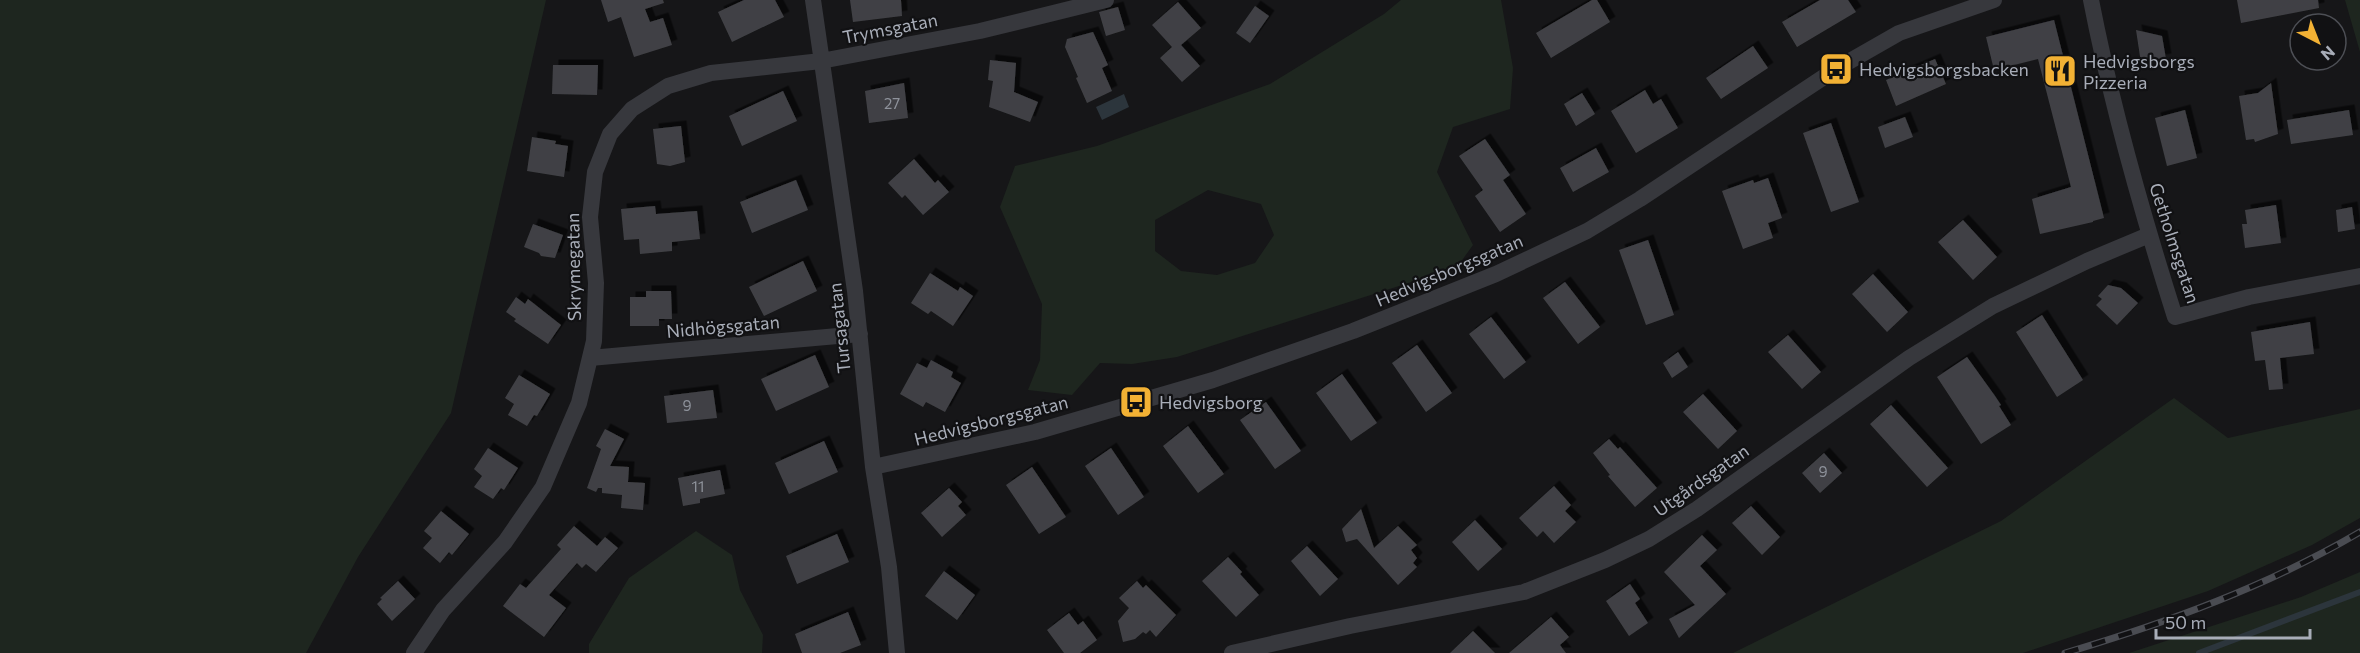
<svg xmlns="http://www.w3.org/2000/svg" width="2360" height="653" font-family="Commissioner,sans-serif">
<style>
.green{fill:#1e261f;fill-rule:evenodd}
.water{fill:#2c353c}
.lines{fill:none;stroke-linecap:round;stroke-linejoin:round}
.stream{stroke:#2c353c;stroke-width:6}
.building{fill:#404145;filter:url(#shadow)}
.minor{stroke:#37383d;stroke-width:16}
.rail-casing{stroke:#4a4c52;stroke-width:7}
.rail{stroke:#111113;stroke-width:4.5;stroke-dasharray:14;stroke-linecap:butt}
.labels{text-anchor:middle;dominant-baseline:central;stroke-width:4.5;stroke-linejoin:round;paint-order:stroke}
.number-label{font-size:15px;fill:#8e929b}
.street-label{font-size:18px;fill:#a8adb8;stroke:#111113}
.poi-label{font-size:18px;fill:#a8adb8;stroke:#111113;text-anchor:start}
</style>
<defs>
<filter id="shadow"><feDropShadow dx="5.5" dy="-5.5" stdDeviation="0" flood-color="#0009"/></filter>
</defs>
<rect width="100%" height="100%" fill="#161618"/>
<path class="green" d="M0 0H546L451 413 358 557 306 653H0Z
M1401 0H1501L1513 68 1510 109 1453 127 1437 172 1473 245 1460 263 1427 277 1177 357 1132 364 1100 363 1072 395 1028 390 1040 360 1042 304 1000 207 1015 166 1097 146 1270 84 1384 14ZM1208 190 1261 204 1274 235 1255 263 1217 275 1181 271 1155 251V220Z
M2345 0H2360V52Z
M2174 398 2228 438 2360 409V518L2312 545 2208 591 2023 653H1733L2001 521Z
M696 531 732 555 740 590 763 635 762 653H589V644L629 578Z
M2360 572V653H2129L2301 597Z"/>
<path class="water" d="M1124 94 1129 107 1102 120 1096 107Z"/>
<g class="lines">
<path class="stream" d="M2199 653 2360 592"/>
</g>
<path class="building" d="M601 0H663L664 3 645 9 650 22 663 18 672 45 634 57 621 17 608 22Z
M744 0H775L784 17 732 42 718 12Z
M850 0H901L902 16 853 22Z
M1592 0H1597L1610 22 1551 58 1536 33Z
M1820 0H1848L1856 12 1797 47 1782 22Z
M2237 0H2318L2319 8 2241 23Z
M1178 2 1201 28 1181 45 1200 66 1182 82 1160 58 1172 47 1152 25Z
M1255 6 1269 16 1250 43 1236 33Z
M1118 7 1125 30 1106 36 1099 12Z
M2054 20 2104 218 2093 221V222L2040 234 2032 199 2071 187 2038 59 1994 70 1986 37Z
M2136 30 2162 36 2166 59 2141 63Z
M1093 32 1108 65 1102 68 1112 91 1087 103 1076 78 1078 77 1065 47 1067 39Z
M1753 46 1768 68 1721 99 1706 78Z
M1935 59 1946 84 1896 106 1886 80Z
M990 60 1016 63 1014 92 1038 102 1030 122 989 107 993 81 988 80Z
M553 65H598L597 95 552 94Z
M904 83 908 118 869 123 865 91Z
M2271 83 2278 134 2255 142 2254 139 2246 140 2239 96 2258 93Z
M1645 90 1653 104 1661 99 1678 128 1636 153 1611 111Z
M783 91 797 121 742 146 729 116Z
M1582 93 1595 114 1576 126 1564 104Z
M2185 110 2197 158 2167 166 2155 118Z
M2349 110 2353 135 2291 144 2287 120Z
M1905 117 1913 137 1885 148 1878 127Z
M1831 123 1859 202 1831 212 1803 133Z
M681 126 685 162 670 166 657 164 653 129Z
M532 137 556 141 555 144 568 146 564 177 527 171Z
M1485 139 1510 175 1503 180 1526 214 1500 232 1475 196 1483 190 1459 156Z
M1596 148 1609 172 1573 192 1560 168Z
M914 159 935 183 938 180 949 192 923 215 905 195 902 198 888 183Z
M1768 178 1782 218 1768 223 1773 238 1743 249 1722 191 1753 180 1754 183Z
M796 180 808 210 752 233 740 202Z
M2276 205 2281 243 2245 248 2242 224H2247L2245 210Z
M655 206 656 214 697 211 700 239 672 242V251L640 254 639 239 624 240 621 209Z
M2352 207 2355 229 2338 232 2336 210Z
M1963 220 1997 257 1973 280 1938 242Z
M533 224 563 235 555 258 541 256 539 253 524 247Z
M1648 240 1674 315 1646 325 1619 250Z
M803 261 817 291 764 316 749 287Z
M930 273 958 291 960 287 973 296 953 326 931 311 928 314 911 303Z
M1873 274 1908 312 1887 332 1852 294Z
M1565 282 1600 327 1578 344 1543 298Z
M2108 285 2121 288 2138 303 2117 325 2096 305 2102 299 2098 296Z
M646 291H671L672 319H659V326H630V297H646Z
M516 297 525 304 528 299 561 325 548 344 514 321 516 319 506 312Z
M2042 315 2083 380 2057 397 2016 332Z
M1491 317 1526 362 1504 379 1469 334Z
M2310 322 2314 354 2280 358 2283 389 2269 390 2265 360 2255 361 2251 332Z
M1788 335 1821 372 1802 389 1768 352Z
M1417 345 1452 393 1426 412 1392 363Z
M1678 352 1688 367 1672 378 1663 363Z
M815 355 829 387 776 411 761 379Z
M1967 357 1995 396 2001 405 1999 406 2011 425 1981 444 1937 377Z
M931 360 953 372 951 377 961 383 945 412 926 402 923 407 900 394 917 363 927 368Z
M1342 374 1377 423 1351 441 1316 393Z
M519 375 550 394 537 416 534 415 527 426 508 415 514 404 505 398Z
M713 390 717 418 667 423 664 396Z
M1703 394 1737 431 1718 449 1683 412Z
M1266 402 1301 451 1275 469 1240 420Z
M1891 405 1948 468 1927 487 1870 424Z
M1188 426 1224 474 1198 493 1163 446Z
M605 429 624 439 610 466 629 467 628 482 645 483 643 510 621 508 622 495 602 493V488H598L596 492 587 488 601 449 596 446Z
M1609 439 1618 449 1620 447 1657 488 1635 507 1608 476 1610 475 1593 453Z
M824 441 838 472 789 494 775 463Z
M488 448 518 468 504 490 501 488 493 499 474 487 482 476 474 469Z
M1111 448 1144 497 1118 515 1085 466Z
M1824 453 1842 473 1820 493 1802 473Z
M1032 467 1066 517 1039 534 1006 485Z
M720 470 725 494 700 499V503L683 506 678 478Z
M1554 486 1571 505 1565 511 1576 522 1554 543 1543 531 1537 537 1519 518Z
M949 488 962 502 958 506 966 515 942 537 921 513Z
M1751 506 1780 537 1762 555 1732 523Z
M1361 509 1374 548 1398 526 1417 545 1411 550 1417 558 1413 563 1417 567 1398 585 1357 539 1346 542 1342 529Z
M441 511 469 534 452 555 449 552 440 563 423 548 432 538 424 531Z
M1475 520 1502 549 1478 571 1452 542Z
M574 526 597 546 605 537 618 548 596 572 586 564 582 568 577 563 549 595 566 608 544 637 503 606 520 584 526 588 561 549 557 545Z
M837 534 849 562 797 584 786 556Z
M1702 535 1717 550 1700 566 1726 594 1679 638 1669 619 1695 605 1664 572Z
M1307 546 1338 579 1320 596 1291 561Z
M1228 557 1242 572 1240 574 1259 595 1236 617 1202 581Z
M944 571 975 595 957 620 925 596Z
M398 581 415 599 392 621 377 604 382 599 380 598Z
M1137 581 1143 588 1146 585 1176 615 1156 637 1150 630 1146 634 1143 632 1135 639 1123 642 1118 621 1129 608 1119 598Z
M1630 584 1640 599 1635 603 1648 623 1629 636 1606 601Z
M848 612 861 645 840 653H802L795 634Z
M1069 613 1078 625 1083 621 1097 640 1080 653H1064L1047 630Z
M1551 617 1569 637 1560 645 1566 653H1509Z
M1473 631 1495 653H1450Z"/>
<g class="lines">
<path class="minor" d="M813 0 855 291 873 467 889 567 897 653
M2091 0C2112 108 2142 213 2175 317L2249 297 2360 276
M590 358 860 334
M873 467 1035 432 1213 380 1353 331 1496 274 1587 231 1640 199 1836 69 1899 33 1994 0
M414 653 443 610 505 542 543 487 579 403 594 341 596 283 590 217 595 172 610 134 632 109 668 86 711 73 821 61 980 31 1106 0
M1232 653 1350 626 1524 592 1605 560 1649 539 1697 509 1909 358 1993 306 2087 261 2149 235"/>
<g class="rail-casing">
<path id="rail" d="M2065 653C2166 623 2268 586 2360 532"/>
</g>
<use href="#rail" class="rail"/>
</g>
<defs>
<g id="bus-square" transform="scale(1.725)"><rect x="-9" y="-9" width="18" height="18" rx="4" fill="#f2b134" stroke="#111113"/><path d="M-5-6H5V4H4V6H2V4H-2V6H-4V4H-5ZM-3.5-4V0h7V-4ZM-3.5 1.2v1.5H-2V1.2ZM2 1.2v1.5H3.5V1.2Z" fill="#111"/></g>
<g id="restaurant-square" transform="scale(1.725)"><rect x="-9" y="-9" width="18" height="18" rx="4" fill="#f2b134" stroke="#111113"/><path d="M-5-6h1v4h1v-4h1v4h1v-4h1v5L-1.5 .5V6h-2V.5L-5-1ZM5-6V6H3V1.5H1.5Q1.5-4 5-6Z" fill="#111"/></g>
</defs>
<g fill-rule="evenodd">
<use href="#bus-square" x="1836" y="69"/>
<use href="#restaurant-square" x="2060" y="71"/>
<use href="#bus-square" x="1136" y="402"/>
</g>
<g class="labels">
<g class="number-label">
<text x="892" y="103">27</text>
<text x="687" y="405">9</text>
<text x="1823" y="471">9</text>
<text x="698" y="486">11</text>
</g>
<g class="street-label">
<text transform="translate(890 28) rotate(-11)">Trymsgatan</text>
<text transform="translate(2175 243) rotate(72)">Getholmsgatan</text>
<text transform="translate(573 267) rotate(-91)">Skrymegatan</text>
<text transform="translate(1449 270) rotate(-23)">Hedvigsborgsgatan</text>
<text transform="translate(723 326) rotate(-5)">Nidhögsgatan</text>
<text transform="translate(839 328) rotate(-96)">Tursagatan</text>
<text transform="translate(991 420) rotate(-14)">Hedvigsborgsgatan</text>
<text transform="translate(1701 480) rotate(-35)">Utgårdsgatan</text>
</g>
<g class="poi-label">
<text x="2083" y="61">Hedvigsborgs<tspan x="2083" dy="21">Pizzeria</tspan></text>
<text x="1859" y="69">Hedvigsborgsbacken</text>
<text x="1159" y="402">Hedvigsborg</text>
</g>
</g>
<g transform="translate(2318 42) rotate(138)"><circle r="28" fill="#111113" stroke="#4d4f55" stroke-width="1.5"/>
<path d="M0-4.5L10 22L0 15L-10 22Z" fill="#f2b134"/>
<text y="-9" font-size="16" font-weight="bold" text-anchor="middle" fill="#a8adb8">N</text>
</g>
<path d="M2156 629v9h154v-9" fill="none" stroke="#a8adb8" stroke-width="3"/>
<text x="2165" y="629" font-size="18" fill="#a8adb8" stroke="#111113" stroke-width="4.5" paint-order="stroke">50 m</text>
</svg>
